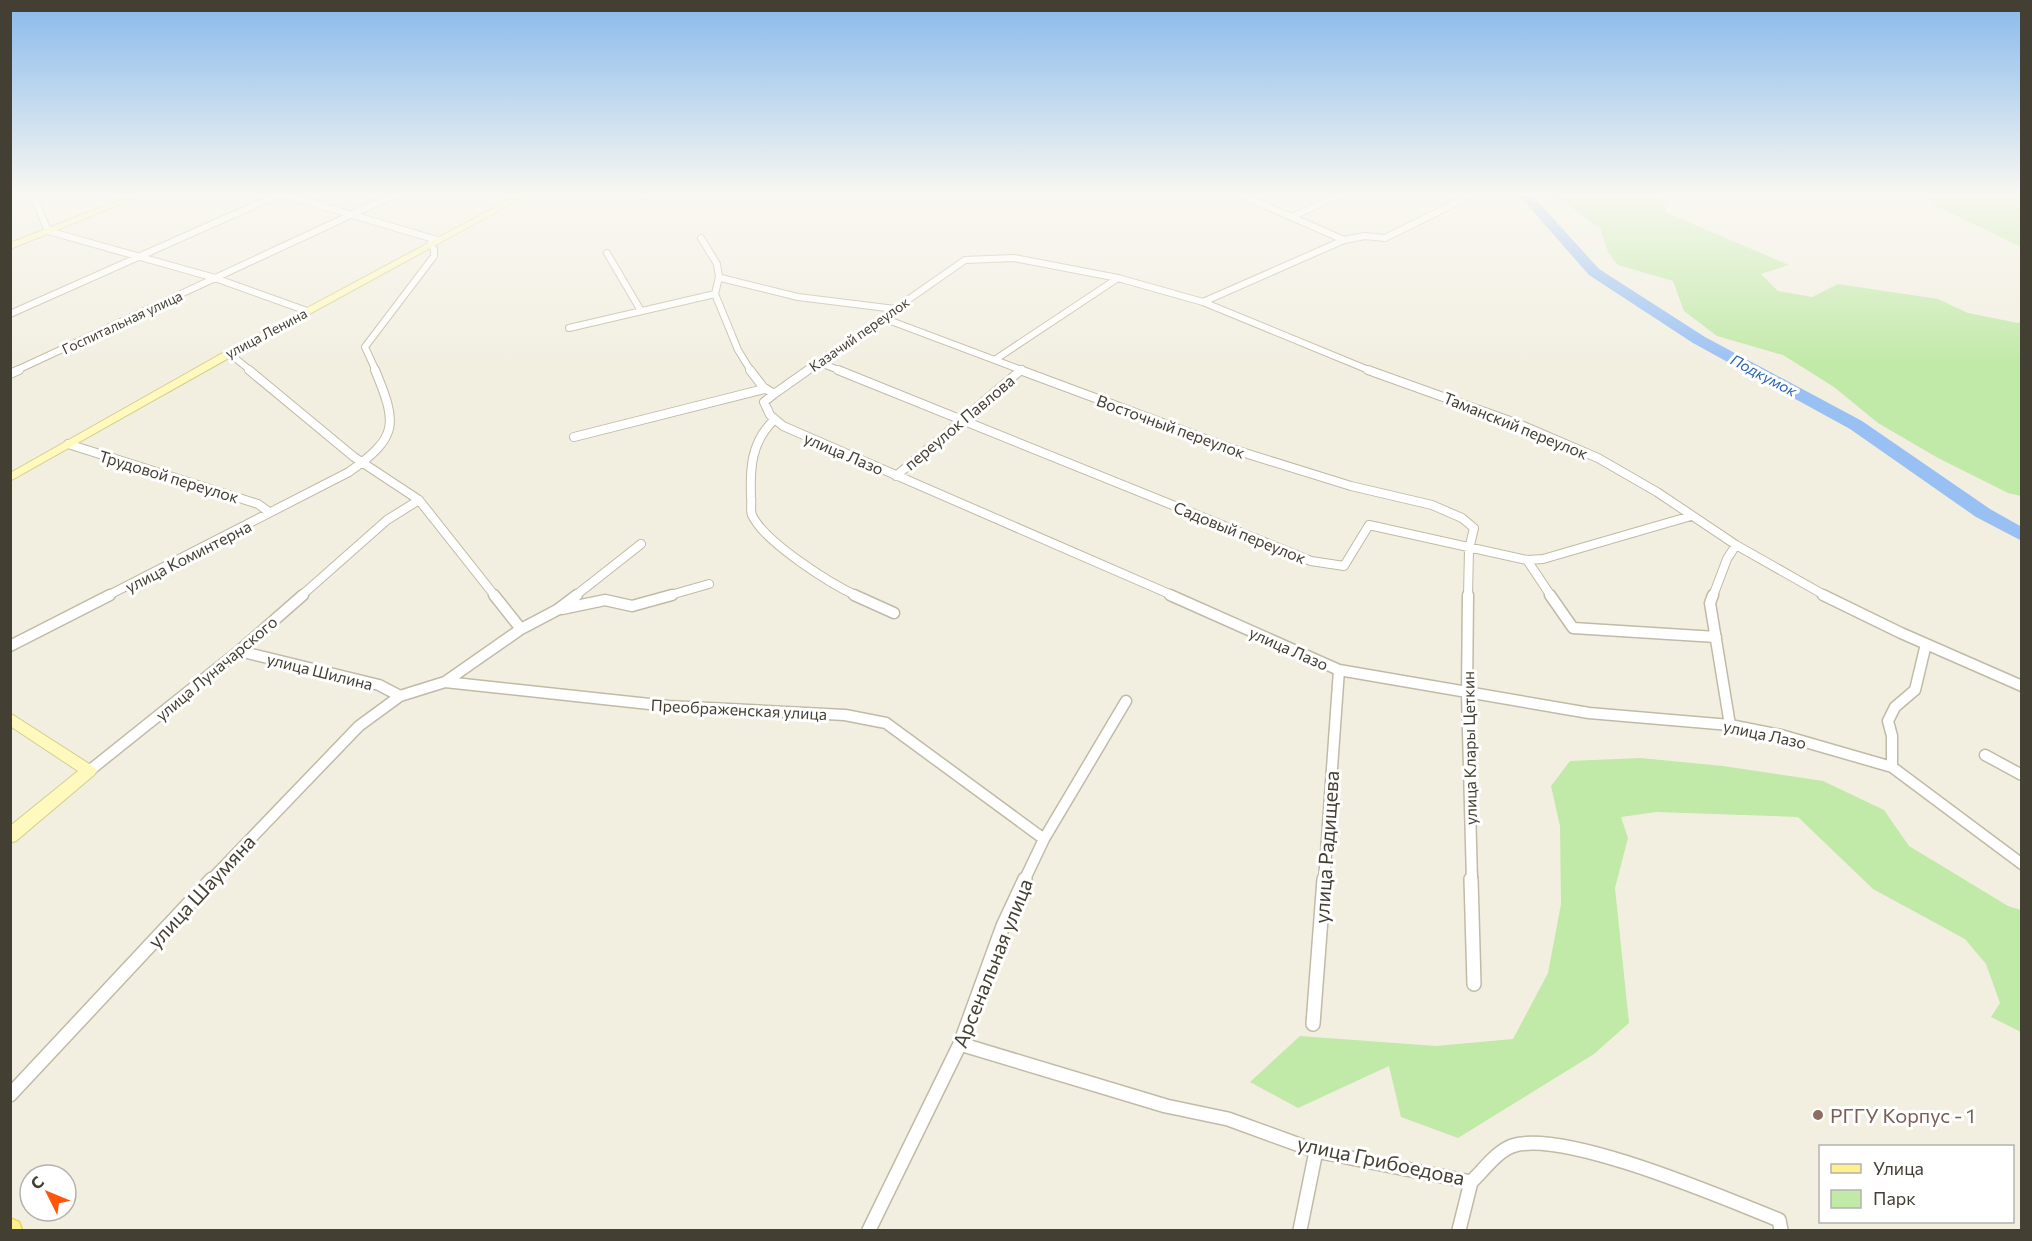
<svg xmlns="http://www.w3.org/2000/svg" width="2032" height="1241" font-family="Commissioner,sans-serif">
<style>
.green{fill:#c1e9a7}
.lines{fill:none;stroke-linecap:round;stroke-linejoin:round}
.river{fill:#99c0f3;fill-rule:evenodd}
.street-far3-casing{stroke:#c0bba6;stroke-width:8}
.street-far2-casing{stroke:#c0bba6;stroke-width:10}
.street-far1-casing{stroke:#c0bba6;stroke-width:13}
.street-casing{stroke:#c0bba6;stroke-width:16}
.secondary-casing{stroke:#d4cd8e;stroke-width:2}
.primary-casing{stroke:#e9d458;stroke-width:3}
.street-far3{stroke:#fff;stroke-width:6}
.street-far2{stroke:#fff;stroke-width:8}
.street-far1{stroke:#fff;stroke-width:10}
.street{stroke:#fff;stroke-width:13}
.secondary{fill:#fff9be;fill-rule:evenodd}
.primary{fill:#fff08d;fill-rule:evenodd}
.education-dot{fill:#8d6e63;stroke:#fff;stroke-width:2}
.labels{text-anchor:middle;dominant-baseline:central;stroke-width:6;stroke-linejoin:round;paint-order:stroke}
.far-street-label{font-size:14px;fill:#433f32;stroke:#fff}
.far-water-label{font-size:15px;font-style:italic;fill:#2762b3;stroke:#fff}
.street-label{font-size:16px;fill:#433f32;stroke:#fff}
.near-street-label{font-size:20px;fill:#433f32;stroke:#fff}
.near-education-label{font-size:20px;fill:#785e54;stroke:#fff;text-anchor:start}
</style>
<rect width="100%" height="100%" fill="#f2efe1"/>
<path class="green" d="M1553 194H1645L1664 201 1667 213 1789 265 1761 274 1778 291 1812 297 1838 284 1938 299 1968 313 2018 323 2021 321V496L2008 493 1938 458 1878 423 1834 387 1783 355 1717 336 1684 311 1673 281 1618 265 1608 252 1600 228Z
M1922 194H2021V247L1936 206Z
M1640 758 1723 766 1823 781 1884 810 1909 846 2008 906 2021 910V1032L1991 1017 2000 1003 1986 964 1965 939 1873 889 1798 817 1656 812 1621 817 1628 838 1615 888 1629 1023 1594 1054 1458 1138 1401 1117 1389 1066 1298 1108 1250 1082 1300 1036 1436 1046 1513 1039 1548 973 1561 904 1560 826 1551 786 1570 761Z"/>
<g class="lines">
<path class="river" d="M1518 194H1531L1599 269 1705 337 1862 421 1990 509 2022 527V541L1976 517 1850 429 1693 343 1589 275Z"/>
<g class="street-far3-casing">
<path id="street-far3" d="M33 194 48 231 215 278 307 311
M282 194 437 240
M1253 199 1264 194
M1294 216 1340 194
M701 238 717 264 719 277 715 294 738 350 751 371
M1344 240 1365 236 1385 238 1474 194
M607 253 641 311
M721 278 798 297 895 309
M1203 302 1344 240 1239 194
M10 314 280 194
M883 318 1024 371
M569 328 715 294
M229 353 251 371
M996 359 1118 278 1203 302 1371 371
M818 362 841 371
M15 371 396 194
M376 371 365 347 434 256V249L430 244
M806 371 965 260 1014 258 1118 278
M1019 371 1022 369"/>
</g>
<g class="street-far2-casing">
<path id="street-far2" d="M249 370 354 457 419 500 495 596
M750 370 763 387 774 394 764 402 770 415 783 426 1174 596
M838 370 1311 561 1344 566 1369 525 1527 560 1543 559 1691 516
M1020 370 1232 449 1351 486 1432 505 1462 518 1474 528 1469 549 1468 596
M1368 370 1521 425 1598 458 1657 492 1736 545 1826 596
M10 374 19 370
M774 394 808 370
M773 421C751 443 750 468 751 497 752 502 750 511 752 515 764 542 831 584 857 596
M574 437 764 389
M68 444 258 504 269 512
M896 476 1021 370
M1527 560 1551 596
M107 596 349 472C398 437 398 425 375 370
M301 596 387 520 419 500
M575 596 641 544
M667 596 709 584
M1713 596 1727 559 1736 545"/>
</g>
<g class="street-far1-casing">
<path id="street-far1" d="M494 595 521 629
M854 595 894 613
M1170 595 1339 670 1589 713 1730 725 1781 735 1892 767 2022 864
M1468 595 1467 693 1472 881
M1550 595 1573 628 1716 637
M1713 595 1710 603 1730 725
M1823 595 1901 633 2022 686
M562 609 605 600 632 606 672 595
M10 646 110 595
M239 651 379 685 400 696
M445 682 521 629 557 610 577 595
M1985 755 2022 775
M1892 767V736L1888 721 1895 707 1915 690 1926 644
M89 771 239 651 303 595
M210 881 359 726 400 696 445 682 668 706 845 715 886 723 1044 839
M1024 881 1044 839 1126 701
M1324 881 1339 670"/>
</g>
<g class="street-casing">
<path id="street" d="M1471 879 1474 984
M1313 1024 1324 879
M960 1044 1166 1106 1228 1119 1316 1151 1471 1182C1483 1171 1496 1152 1512 1146 1562 1128 1726 1199 1779 1220L1781 1230
M10 1095 212 879
M869 1230 960 1044 1003 926 1025 879
M1300 1230 1316 1151
M1459 1230 1471 1182"/>
</g>
<g class="secondary-casing">
<path id="secondary" d="M135 194H145L10 249V243Z
M520 194H529L227 359 10 481V473L219 355Z
M627 194H641L649 197 645 199Z
M10 713 94 767 97 771 94 775 16 841 10 843V826L78 771 10 726Z"/>
</g>
<g class="primary-casing">
<path id="primary" d="M10 1218 19 1222 22 1230H10Z"/>
</g>
<use href="#street-far3" class="street-far3"/>
<use href="#street-far2" class="street-far2"/>
<use href="#street-far1" class="street-far1"/>
<use href="#street" class="street"/>
<use href="#secondary" class="secondary"/>
<use href="#primary" class="primary"/>
</g>
<linearGradient id="sky" x2="0" y2="1"><stop stop-color="#88b9ec"/><stop offset="0.53" stop-color="#f9f8f2"/><stop offset="1" stop-color="#f9f8f2" stop-opacity="0"/></linearGradient>
<rect width="2032" height="367" fill="url(#sky)"/>
<circle class="education-dot" cx="1818" cy="1115" r="6"/>
<g class="labels">
<g class="far-street-label">
<text transform="translate(122 322) rotate(-25)">Госпитальная улица</text>
<text transform="translate(266 333) rotate(-28)">улица Ленина</text>
<text transform="translate(859 334) rotate(-35)">Казачий переулок</text>
</g>
<g class="far-water-label">
<text transform="translate(1764 375) rotate(28)">Подкумок</text>
</g>
<g class="street-label">
<text transform="translate(959 422) rotate(-40)">переулок Павлова</text>
<text transform="translate(1516 425) rotate(22)">Таманский переулок</text>
<text transform="translate(1171 426) rotate(20)">Восточный переулок</text>
<text transform="translate(844 453) rotate(23)">улица Лазо</text>
<text transform="translate(169 476) rotate(17)">Трудовой переулок</text>
<text transform="translate(1240 532) rotate(22)">Садовый переулок</text>
<text transform="translate(188 556) rotate(-27)">улица Коминтерна</text>
<text transform="translate(1289 648) rotate(24)">улица Лазо</text>
<text transform="translate(216 668) rotate(-40)">улица Луначарского</text>
<text transform="translate(320 671) rotate(14)">улица Шилина</text>
<text transform="translate(739 709) rotate(3)">Преображенская улица</text>
<text transform="translate(1765 734) rotate(12)">улица Лазо</text>
<text transform="translate(1469 748) rotate(-91)">улица Клары Цеткин</text>
</g>
<g class="near-street-label">
<text transform="translate(1326 847) rotate(-86)">улица Радищева</text>
<text transform="translate(201 891) rotate(-47)">улица Шаумяна</text>
<text transform="translate(992 963) rotate(-68)">Арсенальная улица</text>
<text transform="translate(1381 1160) rotate(12)">улица Грибоедова</text>
</g>
<g class="near-education-label">
<text x="1830" y="1115">РГГУ Корпус - 1</text>
</g>
</g>
<rect width="2032" height="1241" fill="none" stroke="#433f32" stroke-width="24"/>
<rect x="1819" y="1145" width="195" height="78" fill="#ffffff" stroke="#b4b2ad" stroke-width="1.5"/>
<rect x="1831" y="1164" width="30" height="9" fill="#fff08d" stroke="#b4b2ad" stroke-width="1.5"/>
<text x="1873" y="1175" font-size="18" fill="#433f32">Улица</text>
<rect x="1831" y="1190" width="30" height="18" fill="#c1e9a7" stroke="#b4b2ad" stroke-width="1.5"/>
<text x="1873" y="1205" font-size="18" fill="#433f32">Парк</text>
<g transform="translate(48 1193) rotate(313)"><circle r="28" fill="#ffffff" stroke="#b4b2ad" stroke-width="1.5"/>
<path d="M0-4.5L10 22L0 15L-10 22Z" fill="#ff560b"/>
<text y="-9" font-size="16" font-weight="bold" text-anchor="middle" fill="#433f32">С</text>
</g>
</svg>
